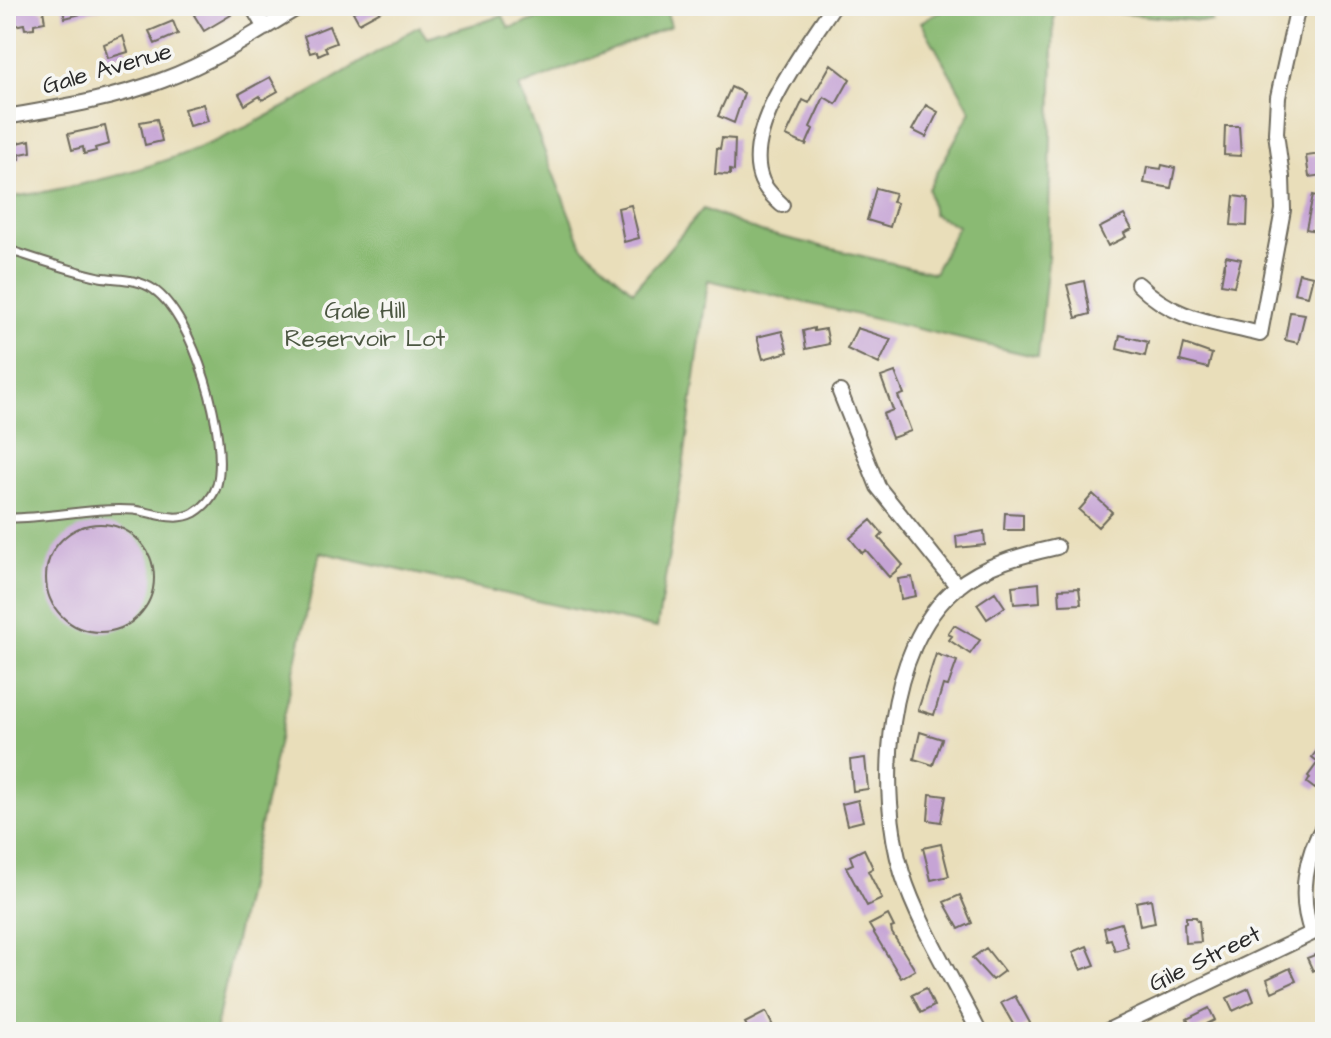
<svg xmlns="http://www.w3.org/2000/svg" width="1331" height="1038" font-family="'Architects Daughter',sans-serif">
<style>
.forest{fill:#8aba73;stroke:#5a724f;stroke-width:2}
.building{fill:#c6a4d5}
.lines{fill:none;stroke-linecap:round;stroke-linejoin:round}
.lane-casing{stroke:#6e6a5d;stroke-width:11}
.street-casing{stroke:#6e6a5d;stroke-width:18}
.lane{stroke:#fff;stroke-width:7}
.street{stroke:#fff;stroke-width:14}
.labels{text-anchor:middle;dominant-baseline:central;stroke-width:7;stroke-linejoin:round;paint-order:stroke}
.street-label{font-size:24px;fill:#2b2b2b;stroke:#f6f6f2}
.park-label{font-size:24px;fill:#4c5742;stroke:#f6f6f2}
</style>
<rect width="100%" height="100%" fill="#f6f6f2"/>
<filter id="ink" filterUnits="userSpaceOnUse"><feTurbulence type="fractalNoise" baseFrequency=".0125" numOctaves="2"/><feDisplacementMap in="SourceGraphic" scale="16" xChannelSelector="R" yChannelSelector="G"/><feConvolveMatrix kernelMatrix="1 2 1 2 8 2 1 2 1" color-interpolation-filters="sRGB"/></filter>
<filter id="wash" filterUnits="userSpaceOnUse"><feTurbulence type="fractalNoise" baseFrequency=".006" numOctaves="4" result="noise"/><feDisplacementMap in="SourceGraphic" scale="32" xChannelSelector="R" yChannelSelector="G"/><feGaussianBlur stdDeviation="1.8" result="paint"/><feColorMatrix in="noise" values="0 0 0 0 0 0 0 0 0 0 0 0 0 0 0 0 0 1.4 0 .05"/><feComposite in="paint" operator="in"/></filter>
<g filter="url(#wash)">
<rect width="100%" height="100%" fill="#e9deba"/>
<path class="forest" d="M578 6H665L671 26 519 87 582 246 633 291 703 209 761 232 934 273 958 226 933 214 928 189 971 111 921 22 950 6H1206L1212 22 1054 7 1048 260 1038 357 708 280 682 475 657 628 320 552 215 1032H6V198C104 185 196 156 283 108 330 83 374 53 419 26L427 38 503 16 509 28Z"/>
<g id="blocks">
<path class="building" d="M16 6H38L39 10H43L45 22 34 24V28L25 29 24 24 9 27 6 13 15 11Z
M62 6H99L100 9 65 18Z
M209 6H225L231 15 204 31 194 15Z
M364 6H390L359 23 353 12Z
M173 21 178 34 155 44 149 31Z
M329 26 336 43 325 47 327 51 318 55 317 51 310 53 304 36Z
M123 36 128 52 108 58 104 44Z
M831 64 850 79 836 104 824 97 810 127 813 129 806 145 786 136 803 100 809 103Z
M270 77 278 91 262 100 260 96 245 105 239 94Z
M731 87 744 93 734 123 718 116Z
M203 104 208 121 189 126 184 109Z
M926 105 938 112 926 137 912 130Z
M157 119 162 141 145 145 140 122Z
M105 126 109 144 95 148 96 151 84 154 83 147 72 150 68 134Z
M1225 126H1239L1241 156 1224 155Z
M722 138 735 139 734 171 730 170V175L715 174 717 148 720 149Z
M30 140 31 152 20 154V159L6 161V146Z
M1321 154 1324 175 1309 177 1306 156Z
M1162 165 1175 168 1171 188 1144 183 1147 167 1161 169Z
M876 188 895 193 892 202 897 203 890 227 867 220Z
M1313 195 1325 198 1321 232 1306 229Z
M1234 196 1248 198 1247 226 1231 225Z
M631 205 639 238 624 242 618 208Z
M1124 215 1132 229 1124 233 1126 237 1108 246 1099 228Z
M1226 256 1241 259 1234 286 1221 284Z
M1299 273 1313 276 1308 296 1294 293Z
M1084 281 1090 314 1076 318 1067 285Z
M1290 312 1305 314 1298 343 1285 340Z
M814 328V331L826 329 829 344 806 349 803 331Z
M857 328 891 339 879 364 847 349Z
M782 331 788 352 763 359 757 337Z
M1120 335 1148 342 1145 356 1117 349Z
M1184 344 1212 354 1208 368 1180 361Z
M895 372 904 394 898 396 911 431 892 438 883 414 893 410 881 377Z
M1093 494 1112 512 1098 527 1079 510Z
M1005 513 1023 514V530H1004Z
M871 520 883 534 879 538 903 565 889 577 866 550 862 553 850 538Z
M46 578a54 54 0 1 1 108 0a54 54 0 1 1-108 0Z
M984 531 985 545 957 548 956 536Z
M912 577 916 596 901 599 898 579Z
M1039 583 1040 602 1014 604 1012 586Z
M1079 588 1081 604 1060 605 1059 589Z
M995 592 1005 607 987 619 977 604Z
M954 625 980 640 970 654 949 640 952 636 948 634Z
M936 654 957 661 948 686 943 685 934 715 918 710Z
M920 732 942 739 933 765 914 759Z
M1325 740V780L1315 789 1307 783 1310 778 1308 776 1318 762 1312 757Z
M865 758 868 789 853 791 850 760Z
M930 794 946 796 941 822 928 820Z
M858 800 863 821 847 825 842 804Z
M941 844 949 876 931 880 923 848Z
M864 849 873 868 868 871 882 899 867 906 846 867 853 864 850 856Z
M960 895 972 923 959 929 944 902Z
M1151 899 1155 923 1140 926 1136 902Z
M888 915 894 927 891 928 892 933 915 970 901 978 869 925Z
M1186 917H1196L1197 921H1199L1201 942 1185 943 1184 923 1186 922Z
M1121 923 1128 947 1115 951 1111 939 1107 940 1104 928Z
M1087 946 1095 965 1081 970 1073 952Z
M986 948 1004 971 992 980 972 958Z
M1325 951V965L1313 971 1307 958Z
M1290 968 1296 981 1272 992 1267 979Z
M926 988 934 1006 921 1013 912 995Z
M1249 988 1254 1001 1233 1011 1227 998Z
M1015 996 1030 1023 1017 1031 1001 1003Z
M1209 1008 1215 1020 1193 1031 1187 1019Z
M766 1012 776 1032H750L745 1023Z"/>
</g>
</g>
<g filter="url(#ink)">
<use href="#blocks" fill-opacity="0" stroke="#6e6a5d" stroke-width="2"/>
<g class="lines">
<g class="lane-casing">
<path id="lane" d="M6 249C37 259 68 270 100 277 118 280 137 278 153 289 194 316 229 438 217 485 213 497 204 507 194 513 175 523 153 512 134 510 91 507 48 519 6 518"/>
</g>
<g class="street-casing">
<path id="street" d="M252 6 265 28
M6 117C58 108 114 99 163 80 212 62 256 33 300 6
M782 205C775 198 766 191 762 181 740 130 807 47 833 6
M1138 284C1174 320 1213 322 1260 334L1283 210 1282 177 1276 133 1278 97 1298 6
M840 392 878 487 958 587
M1312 933C1298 898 1305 855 1325 824
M979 1032C955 983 918 924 902 873 877 791 885 647 956 588 985 564 1022 555 1057 547
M1105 1032 1325 927"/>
</g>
<use href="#lane" class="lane"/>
<use href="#street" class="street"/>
</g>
</g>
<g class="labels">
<g class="street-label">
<text transform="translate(107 69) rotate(-16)">Gale Avenue</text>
<text transform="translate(1205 959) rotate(-26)">Gile Street</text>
</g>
<g class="park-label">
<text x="365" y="311">Gale Hill<tspan x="365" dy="28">Reservoir Lot</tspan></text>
</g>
</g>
<rect width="1331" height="1038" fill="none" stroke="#f6f6f2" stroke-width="32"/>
</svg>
